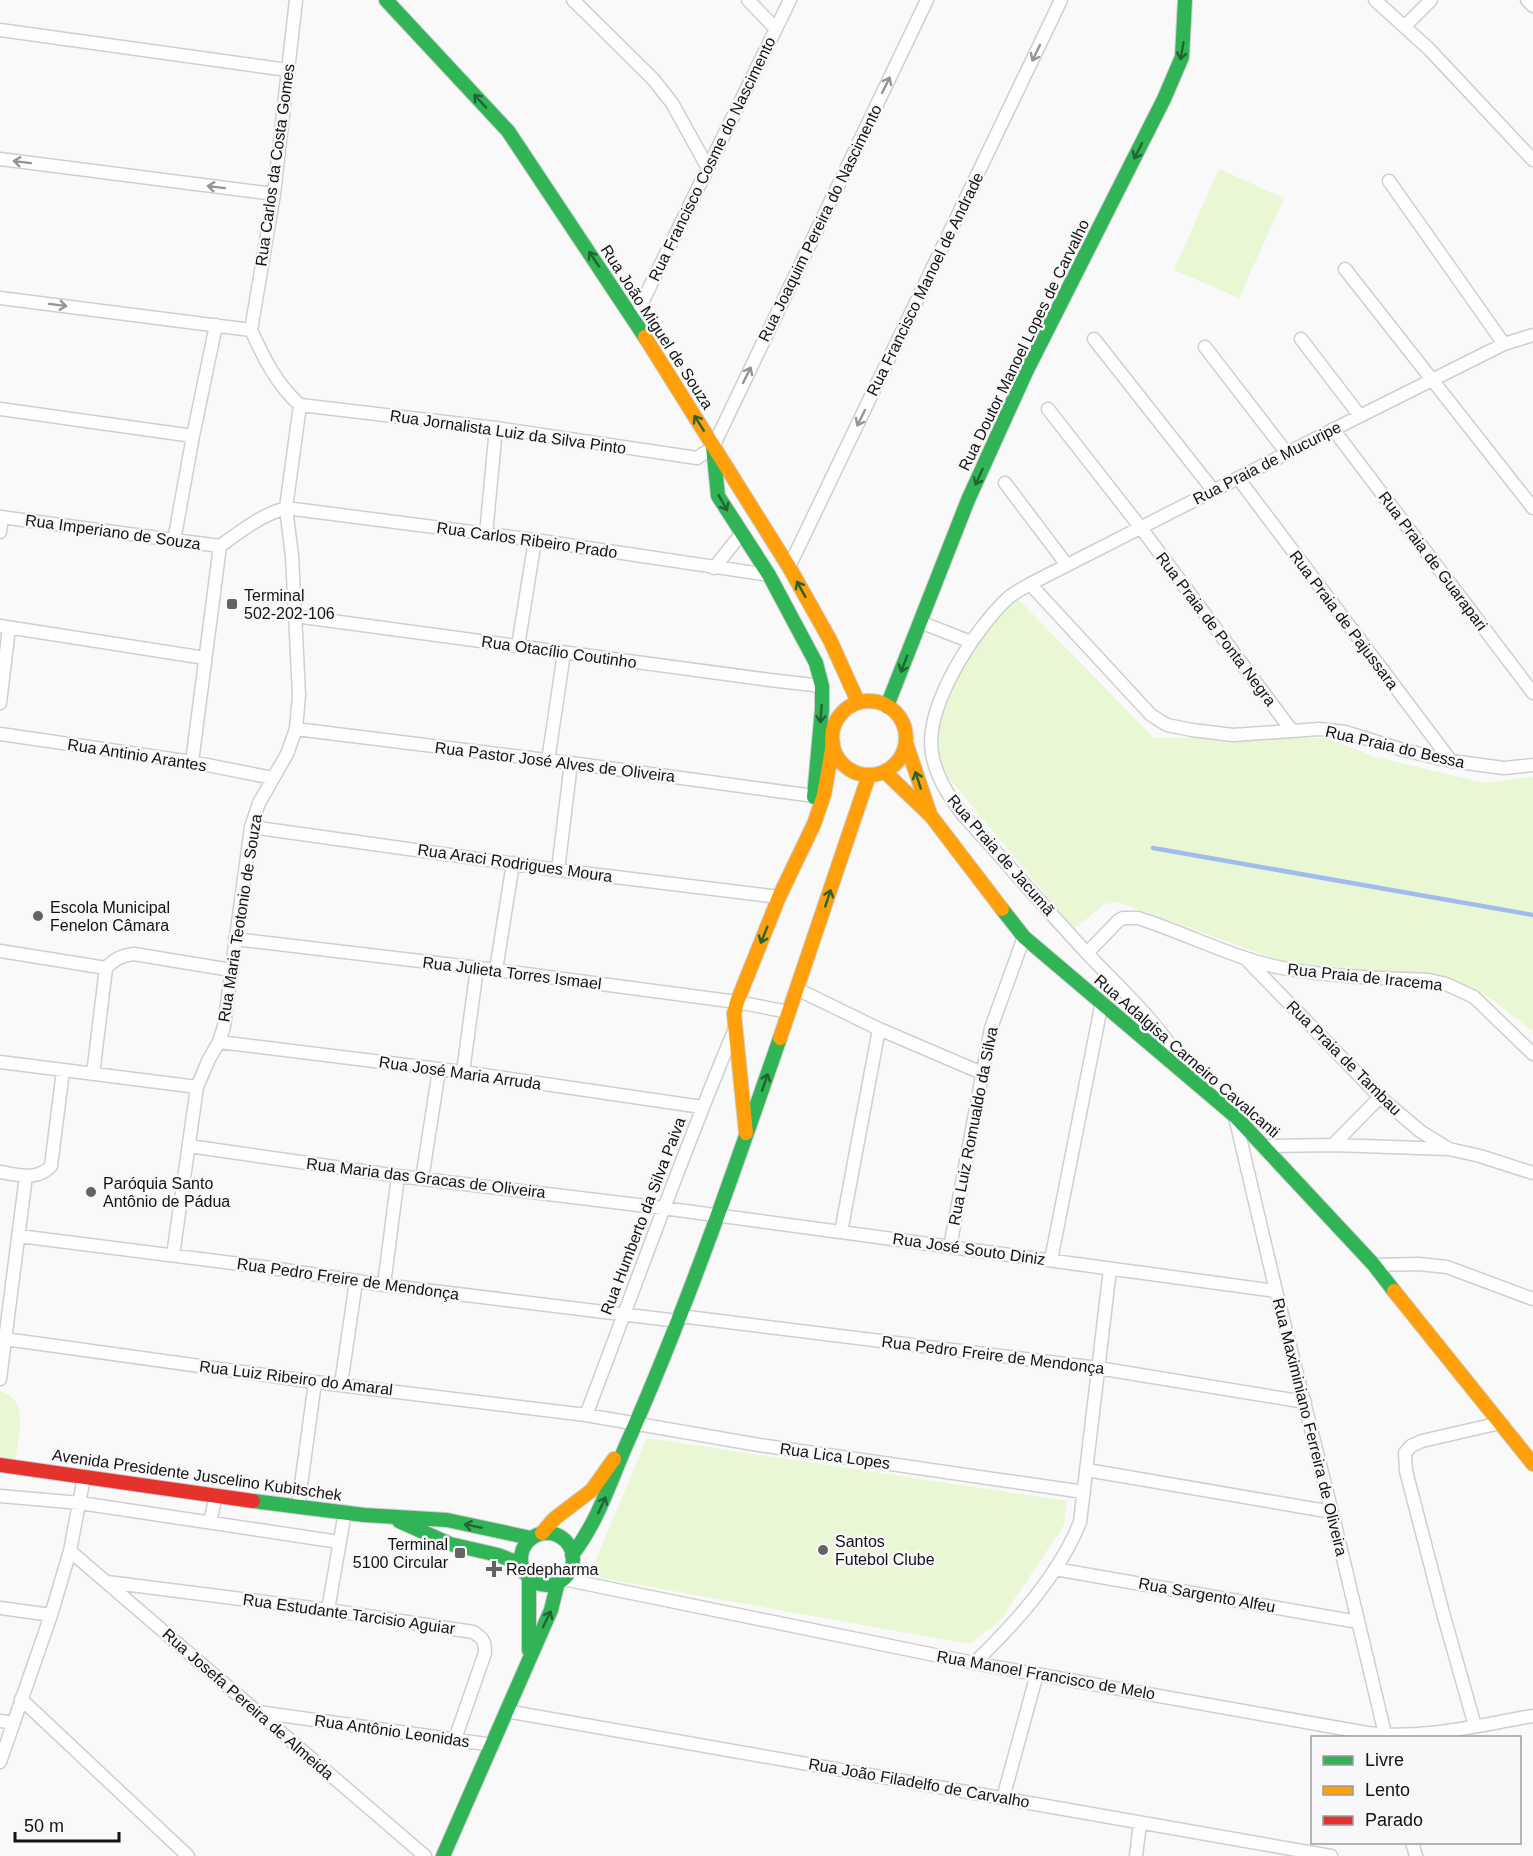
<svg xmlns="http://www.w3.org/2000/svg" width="1533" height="1856" font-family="Arial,sans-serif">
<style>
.green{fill:#e9f7d4}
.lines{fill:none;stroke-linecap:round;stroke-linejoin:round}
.stream{stroke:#a1bbee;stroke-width:4.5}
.street-casing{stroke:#cfcfcf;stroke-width:15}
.fast-casing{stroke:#cfcfcf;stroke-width:16}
.slow-casing{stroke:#cfcfcf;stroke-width:16}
.jam-casing{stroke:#cfcfcf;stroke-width:16}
.street{stroke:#fefefe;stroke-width:12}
.fast{stroke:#30b455;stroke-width:14}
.slow{stroke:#ff9f0a;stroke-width:14}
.jam{stroke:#e5322d;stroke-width:14}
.oneway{stroke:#226434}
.oneway2{stroke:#949495}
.poi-dot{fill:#646464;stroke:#f8f8fa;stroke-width:2}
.labels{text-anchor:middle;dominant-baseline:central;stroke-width:5;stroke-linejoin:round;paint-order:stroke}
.street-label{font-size:16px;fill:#131314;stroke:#f8f8fa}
.poi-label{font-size:16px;fill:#131314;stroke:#f8f8fa;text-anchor:start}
</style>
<rect width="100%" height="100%" fill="#f9f9f9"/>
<path class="green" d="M1219 169 1284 198 1239 298 1174 270Z
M1015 596 1154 738H1325L1376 757 1484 783 1533 777V1031L1483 993 1282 961 1118 902 1105 904 1074 929 925 749 928 720 962 649Z
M0 1391C31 1400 18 1437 15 1461L0 1459Z
M647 1438 1067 1501 1064 1525 999 1622 969 1644 589 1576Z"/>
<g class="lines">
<path class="stream" d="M1153 848 1533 915"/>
<g class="street-casing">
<path id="street" d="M573 0 653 79 672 103 708 168
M748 0 775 28
M1375 0 1429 49 1533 160
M1527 0 1533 6
M1405 26 1431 0
M0 30 287 70
M0 159 274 194
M1389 181 1504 344
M1345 269 1533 508
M0 298 251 330
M634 319 790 0
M251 330 274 194 296 0
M251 330C264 358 276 384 300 405
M1094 339 1213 490
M1301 339 1360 416
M1205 347 1286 452
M300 405 496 428 697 458 713 447 927 0
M0 409 193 436
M1048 409 1141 528 1292 731
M1333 429 1533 693
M1238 478 1451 761
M1005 483 1067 565
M0 517 220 546C241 531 261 515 286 508L535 540 769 575
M0 532 2 517
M486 534 496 428
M174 541 193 436 216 325
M789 567 1061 0
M714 568 741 534
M1030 584 1151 715 1167 725 1192 730 1233 735 1320 729 1345 732 1403 750 1451 761 1504 768 1533 765
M295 616 770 680 822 686
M920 622 971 642
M0 626 205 658
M518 646 535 540
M0 703 9 628
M296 729 571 763 814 796
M0 734 192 762 273 778
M548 761 564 653
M192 762 220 546
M251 827 558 870 779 897
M558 870 571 763
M235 939 496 970 737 1002 789 1012
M0 951 106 968
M1087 953 1118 921 1123 918H1138C1186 933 1232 958 1282 968 1330 977 1380 978 1429 980L1446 984 1474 997 1533 1054
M1245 958 1380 1097 1420 1131 1449 1149
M496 970 513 863
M797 989 879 1029 982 1073
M219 1042 463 1072 702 1107
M0 1062 197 1087
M1184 1067C1159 1022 1120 989 1086 952 1044 907 1004 860 963 815 948 795 936 777 932 753 924 707 974 630 1007 599 1013 593 1022 589 1030 584L1360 416 1504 344 1533 335
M463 1072 477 968
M93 1074 106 968C114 959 123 955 134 954L231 970
M1236 1121 1276 1291 1332 1512 1386 1738
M1333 1145 1380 1097
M189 1146 398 1176 663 1208 1276 1291
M1265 1146 1333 1145 1449 1149 1480 1156 1533 1173
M0 1172C19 1175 37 1181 51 1166L63 1071
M422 1179 439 1070
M841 1232 879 1029
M19 1236 272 1268 384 1285 678 1321
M950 1247 991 1028 1024 937
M173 1255 197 1087 209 1059 219 1042 224 1026 251 827 259 803 287 754 296 729 299 695 297 653 292 556 286 508 300 405
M1051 1260 1102 1002
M1374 1265 1419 1264 1447 1267 1533 1299
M384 1285 398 1176
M680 1316 1098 1368 1305 1402
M5 1339 315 1382 586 1415 759 1445 1084 1492
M0 1379 26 1176
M341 1384 356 1282
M586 1415C635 1287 681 1157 734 1031
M1087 1470 1332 1512
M0 1496 80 1503 339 1542
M298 1507 315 1382
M210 1522 216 1496
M70 1551 425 1856
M1055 1569 1358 1622
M563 1579 974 1663 1367 1733C1423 1740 1478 1725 1533 1716
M107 1582 328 1610 473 1632C483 1638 485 1641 485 1653L455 1739
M0 1608 51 1615
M328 1610 345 1512
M974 1663C1014 1625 1060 1573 1080 1522L1110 1269
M21 1699 188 1856
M506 1711 1331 1856
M258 1712 493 1745
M0 1721 14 1723
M1475 1726 1443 1613 1406 1471 1405 1453 1411 1446 1422 1441 1500 1423
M0 1762 51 1615 70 1551 84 1477
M1003 1798 1037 1674
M1412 1842 1416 1856
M1136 1856 1140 1823"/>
</g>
<g class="fast-casing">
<path id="fast" d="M386 0 508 131 645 337
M713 447 718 496 769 575 816 663 822 686V709L814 797
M887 706 968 500 1026 372 1164 99 1182 57 1185 0
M1002 909 1024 937 1236 1117 1374 1265 1394 1291
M253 1501 364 1515 447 1520 531 1538
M399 1521 450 1544 498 1555 521 1564
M521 1559a26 26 0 1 1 52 0a26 26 0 1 1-52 0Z
M572 1555C599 1520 610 1481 628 1441 686 1310 733 1174 780 1038
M529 1577V1650
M443 1856 551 1610 558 1582"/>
</g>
<g class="slow-casing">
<path id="slow" d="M645 337 789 567 830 640 858 702
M832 738a37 37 0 1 1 74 0a37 37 0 1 1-74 0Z
M906 743 930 814
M885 772 931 816 1002 909
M780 1038 869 775
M746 1133 734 1014 737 1002 779 897 814 824 824 795 833 744
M1394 1291 1533 1464
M542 1533 554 1519 592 1490 614 1459"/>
</g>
<g class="jam-casing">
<path id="jam" d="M0 1465 253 1501"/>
</g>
<use href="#street" class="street"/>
<use href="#fast" class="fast"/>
<use href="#slow" class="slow"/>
<use href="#jam" class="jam"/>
</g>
<defs><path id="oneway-shaft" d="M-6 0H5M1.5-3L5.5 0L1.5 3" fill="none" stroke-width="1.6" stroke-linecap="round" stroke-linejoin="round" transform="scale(1.5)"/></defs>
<g class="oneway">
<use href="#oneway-shaft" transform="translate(1182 51) rotate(100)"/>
<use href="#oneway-shaft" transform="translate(480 101) rotate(-133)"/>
<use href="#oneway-shaft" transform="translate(1138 151) rotate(117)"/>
<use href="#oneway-shaft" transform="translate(594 259) rotate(-124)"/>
<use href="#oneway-shaft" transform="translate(699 423) rotate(-122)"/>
<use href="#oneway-shaft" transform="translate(979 477) rotate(114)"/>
<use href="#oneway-shaft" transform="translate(723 503) rotate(61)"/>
<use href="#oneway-shaft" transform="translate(801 589) rotate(-119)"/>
<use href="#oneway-shaft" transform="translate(904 664) rotate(111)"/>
<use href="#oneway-shaft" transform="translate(821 714) rotate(94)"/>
<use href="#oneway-shaft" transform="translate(918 780) rotate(-108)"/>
<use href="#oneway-shaft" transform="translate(828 898) rotate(-72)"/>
<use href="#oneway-shaft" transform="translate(764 935) rotate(112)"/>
<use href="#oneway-shaft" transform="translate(765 1082) rotate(-71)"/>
<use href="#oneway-shaft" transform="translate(602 1505) rotate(-65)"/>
<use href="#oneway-shaft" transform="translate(473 1526) rotate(-168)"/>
<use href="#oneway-shaft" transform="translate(547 1619) rotate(-64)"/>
</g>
<g class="oneway2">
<use href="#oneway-shaft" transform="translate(1036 53) rotate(116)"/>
<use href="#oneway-shaft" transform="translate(886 85) rotate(-64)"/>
<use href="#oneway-shaft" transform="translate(22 162) rotate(-173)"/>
<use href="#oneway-shaft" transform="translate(216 187) rotate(-173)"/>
<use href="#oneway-shaft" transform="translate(58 305) rotate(7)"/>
<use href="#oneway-shaft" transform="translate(747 375) rotate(-64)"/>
<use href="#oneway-shaft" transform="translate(861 418) rotate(116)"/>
</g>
<g class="poi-dot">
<rect x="226" y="598" width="12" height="12" rx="3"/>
<circle cx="38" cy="916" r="6"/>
<circle cx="91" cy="1192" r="6"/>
<circle cx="823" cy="1550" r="6"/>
<rect x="454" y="1547" width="12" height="12" rx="3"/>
<path d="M491 1560h6v6h6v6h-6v6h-6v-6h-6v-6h6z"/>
</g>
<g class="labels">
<g class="street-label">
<text transform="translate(712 159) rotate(-64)">Rua Francisco Cosme do Nascimento</text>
<text transform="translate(275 165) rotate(-82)">Rua Carlos da Costa Gomes</text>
<text transform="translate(820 223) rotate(-64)">Rua Joaquim Pereira do Nascimento</text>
<text transform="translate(925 284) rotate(-64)">Rua Francisco Manoel de Andrade</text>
<text transform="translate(657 327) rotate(57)">Rua João Miguel de Souza</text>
<text transform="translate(1024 345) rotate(-64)">Rua Doutor Manoel Lopes de Carvalho</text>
<text transform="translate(508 432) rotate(8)">Rua Jornalista Luiz da Silva Pinto</text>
<text transform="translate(1267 463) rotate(-27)">Rua Praia de Mucuripe</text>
<text transform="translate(113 532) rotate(8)">Rua Imperiano de Souza</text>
<text transform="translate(527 540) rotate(8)">Rua Carlos Ribeiro Prado</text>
<text transform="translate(1433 561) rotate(53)">Rua Praia de Guarapari</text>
<text transform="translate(1344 620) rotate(53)">Rua Praia de Pajussara</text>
<text transform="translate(1216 629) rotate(53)">Rua Praia de Ponta Negra</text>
<text transform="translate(559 652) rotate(8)">Rua Otacílio Coutinho</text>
<text transform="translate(1395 747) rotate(13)">Rua Praia do Bessa</text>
<text transform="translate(137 755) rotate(9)">Rua Antinio Arantes</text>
<text transform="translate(555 762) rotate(7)">Rua Pastor José Alves de Oliveira</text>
<text transform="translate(1001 855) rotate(49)">Rua Praia de Jacumã</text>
<text transform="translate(515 863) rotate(8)">Rua Araci Rodrigues Moura</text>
<text transform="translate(240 918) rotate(-81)">Rua Maria Teotonio de Souza</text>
<text transform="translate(512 973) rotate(7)">Rua Julieta Torres Ismael</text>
<text transform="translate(1365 977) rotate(6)">Rua Praia de Iracema</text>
<text transform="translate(1187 1056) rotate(41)">Rua Adalgisa Carneiro Cavalcanti</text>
<text transform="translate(1344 1058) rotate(45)">Rua Praia de Tambau</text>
<text transform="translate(460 1073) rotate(8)">Rua José Maria Arruda</text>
<text transform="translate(973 1126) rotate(-79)">Rua Luiz Romualdo da Silva</text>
<text transform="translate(426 1178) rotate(7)">Rua Maria das Gracas de Oliveira</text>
<text transform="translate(643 1216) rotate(-69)">Rua Humberto da Silva Paiva</text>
<text transform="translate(969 1249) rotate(8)">Rua José Souto Diniz</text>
<text transform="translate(348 1279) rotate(8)">Rua Pedro Freire de Mendonça</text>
<text transform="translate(993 1355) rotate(7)">Rua Pedro Freire de Mendonça</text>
<text transform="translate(296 1378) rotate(7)">Rua Luiz Ribeiro do Amaral</text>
<text transform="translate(1310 1427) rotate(76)">Rua Maximiniano Ferreira de Oliveira</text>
<text transform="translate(835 1456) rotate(8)">Rua Lica Lopes</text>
<text transform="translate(197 1475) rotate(8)">Avenida Presidente Juscelino Kubitschek</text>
<text transform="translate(1207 1595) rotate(10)">Rua Sargento Alfeu</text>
<text transform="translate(349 1614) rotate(8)">Rua Estudante Tarcisio Aguiar</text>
<text transform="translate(1046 1675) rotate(10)">Rua Manoel Francisco de Melo</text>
<text transform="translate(248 1704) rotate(41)">Rua Josefa Pereira de Almeida</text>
<text transform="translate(392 1731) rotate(8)">Rua Antônio Leonidas</text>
<text transform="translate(919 1783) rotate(10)">Rua João Filadelfo de Carvalho</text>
</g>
<g class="poi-label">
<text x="244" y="595">Terminal<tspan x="244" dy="18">502-202-106</tspan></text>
<text x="50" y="907">Escola Municipal<tspan x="50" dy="18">Fenelon Câmara</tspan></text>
<text x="103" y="1183">Paróquia Santo<tspan x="103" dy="18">Antônio de Pádua</tspan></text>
<text x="835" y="1541">Santos<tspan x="835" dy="18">Futebol Clube</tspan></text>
<text x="448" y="1544" text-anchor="end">Terminal<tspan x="448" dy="18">5100 Circular</tspan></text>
<text x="506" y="1569">Redepharma</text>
</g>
</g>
<rect x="1311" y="1736" width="210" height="108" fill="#f8f8fa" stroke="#9c9c9e" stroke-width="1.5"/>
<rect x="1323" y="1756" width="30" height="9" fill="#30b455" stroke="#9c9c9e" stroke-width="1.5"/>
<text x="1365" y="1766" font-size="18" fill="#131314">Livre</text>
<rect x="1323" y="1786" width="30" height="9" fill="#ff9f0a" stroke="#9c9c9e" stroke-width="1.5"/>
<text x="1365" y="1796" font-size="18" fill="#131314">Lento</text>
<rect x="1323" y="1816" width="30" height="9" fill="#e5322d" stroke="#9c9c9e" stroke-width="1.5"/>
<text x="1365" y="1826" font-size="18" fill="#131314">Parado</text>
<path d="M15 1832v9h104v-9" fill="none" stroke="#131314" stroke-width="3"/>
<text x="24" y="1832" font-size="18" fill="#131314" stroke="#f8f8fa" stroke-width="4.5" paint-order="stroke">50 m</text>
</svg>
